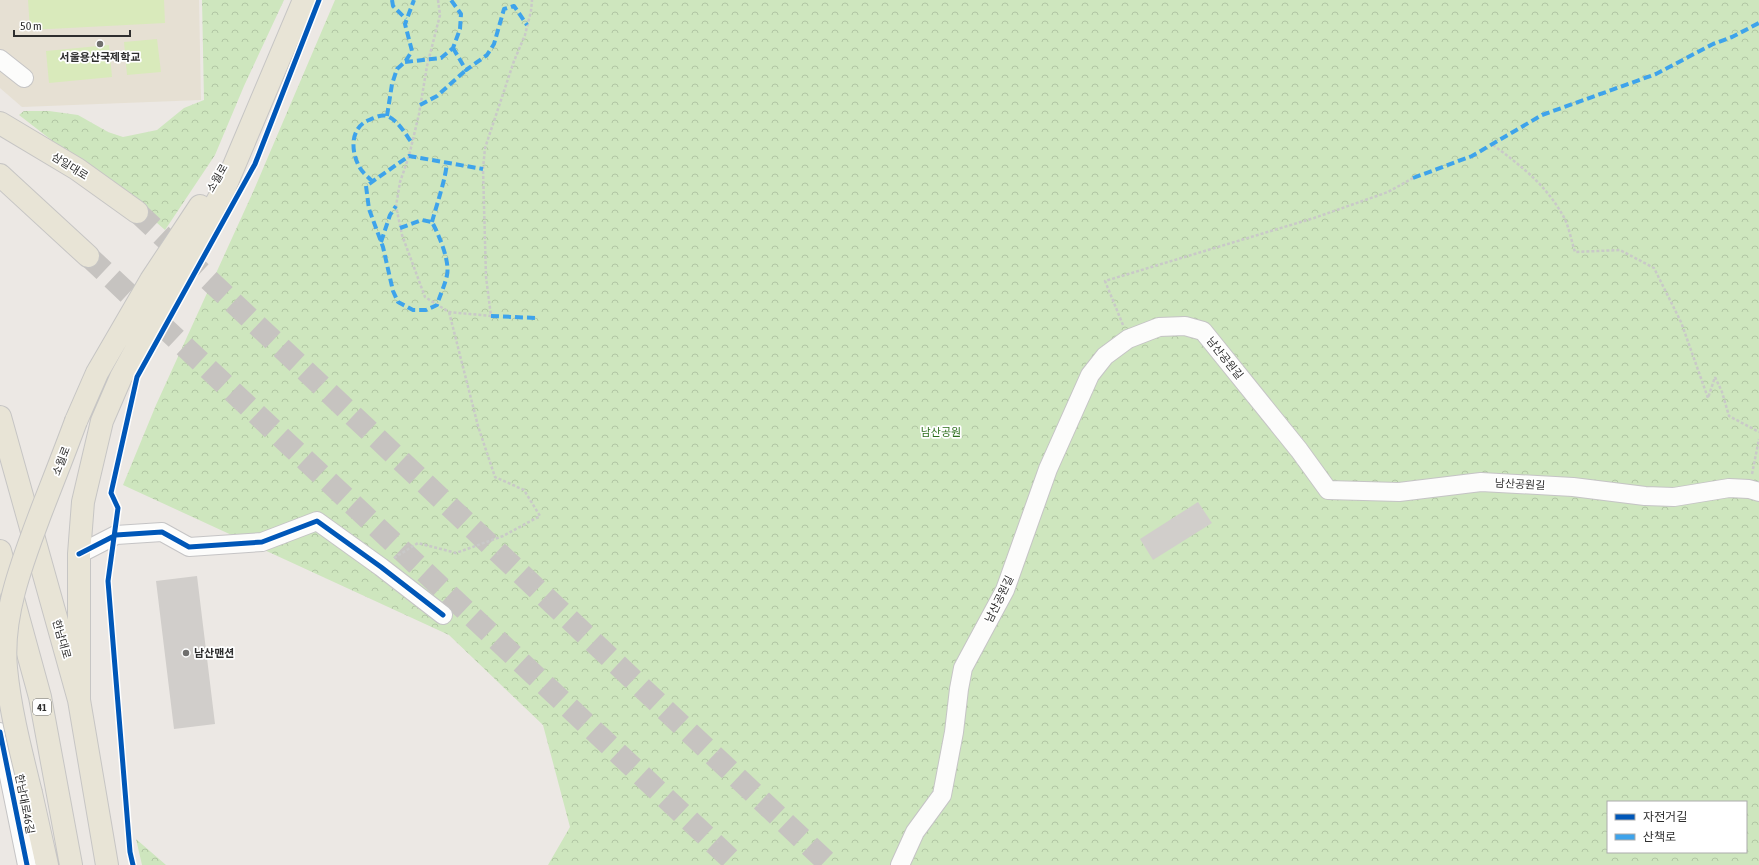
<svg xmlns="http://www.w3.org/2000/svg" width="1759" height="865" font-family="'Asap Condensed','Noto Sans KR',sans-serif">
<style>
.education{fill:#e6e0d3}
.forest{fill:url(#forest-crowns);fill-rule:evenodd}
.pitch{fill:#d9eabb}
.building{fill:#d1cecb}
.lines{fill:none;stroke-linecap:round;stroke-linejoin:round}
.major-tunnel{stroke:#c6c3c0;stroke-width:22;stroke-dasharray:22 11;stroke-linecap:butt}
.minor-casing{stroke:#c5c4c5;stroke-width:20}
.major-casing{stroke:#c6c5c4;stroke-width:24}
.path{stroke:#c9c9c8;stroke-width:2.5;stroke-dasharray:3 2;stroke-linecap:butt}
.minor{stroke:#fcfcfb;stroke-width:18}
.major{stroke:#e8e4d6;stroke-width:22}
.major-bridge-casing{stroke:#c6c5c4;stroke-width:24;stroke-linecap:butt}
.major-bridge{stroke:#e8e4d6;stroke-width:22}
.quiet{stroke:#3ea3eb;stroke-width:4;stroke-dasharray:8 4;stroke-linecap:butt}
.cycleway-casing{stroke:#fff;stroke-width:8}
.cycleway{stroke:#0057b8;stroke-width:5}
.poi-dot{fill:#706f6e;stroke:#fff;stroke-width:1.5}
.labels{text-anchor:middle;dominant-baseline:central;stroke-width:3.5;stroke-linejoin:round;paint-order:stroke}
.shield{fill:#fff;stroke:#6d6d6d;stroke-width:1}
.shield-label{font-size:10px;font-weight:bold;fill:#2e2e2e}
.poi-label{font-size:11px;font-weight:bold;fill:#2e2e2e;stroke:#fff}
.street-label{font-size:11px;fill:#2e2e2e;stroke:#fff}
.park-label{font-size:11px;fill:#2c6e1b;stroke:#fff}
</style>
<defs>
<pattern id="forest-crowns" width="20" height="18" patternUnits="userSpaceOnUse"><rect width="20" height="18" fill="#cee6be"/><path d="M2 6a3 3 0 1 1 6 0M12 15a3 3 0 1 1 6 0" fill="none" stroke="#b1c6a4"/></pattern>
</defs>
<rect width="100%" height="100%" fill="#ece8e4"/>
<path class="education" d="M0 0H199L201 100 22 107 0 88Z"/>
<path class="forest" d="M202 0H284L244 86 215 155 165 230 147 214 19 115 24 111H49L78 115 108 132 123 137 157 130 184 108 204 100Z
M335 0H1759V865H548L570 827 543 725 449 635 123 485 156 405 253 192ZM1608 802H1746V852H1608Z
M136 839 166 865H142Z"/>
<path class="pitch" d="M28 0H164L165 23 30 30Z
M157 39 161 72 127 75 124 42Z
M109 45 112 77 49 83 46 51Z"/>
<path class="building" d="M1198 502 1212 523 1153 560 1140 539Z
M197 576 215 724 174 729 156 581Z"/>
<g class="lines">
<path class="major-tunnel" d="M137 212 830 865
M88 256 737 865"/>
<g class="minor-casing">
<path id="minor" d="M0 59 24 78
M79 554 116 535 162 532 189 547 262 542 317 521 381 567 443 615
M0 732 27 865
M900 865 915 832 942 795 954 732 959 689 963 668 1005 590 1048 469 1090 375 1105 356 1128 339 1159 327 1185 326 1203 331 1299 450 1328 490 1399 492 1481 482 1573 487 1645 496 1674 497 1729 488 1749 489 1759 492"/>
</g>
<g class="major-casing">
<path id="major" d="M0 123 77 169 137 212
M0 175 88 256
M0 417 79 700 107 865
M76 421 97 373 151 280 200 206
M0 551 40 697 71 865
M79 700V554L83 502 102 421 121 377 225 187 304 0
M31 793 47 865"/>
</g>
<path class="path" d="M438 0 440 15 427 66 419 114 409 156 400 182 396 206 402 235 425 297 449 312 491 316 486 277 483 169 485 148 514 61 525 35 531 11 532 0
M1493 145C1520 165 1545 184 1562 214 1569 225 1571 240 1575 252L1620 250 1654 268 1681 322 1708 398 1715 377
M1123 325 1105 281 1314 218 1388 192 1413 178
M1715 377 1722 392 1729 416 1759 432
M1752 474 1759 439
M394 558 418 543 456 553 503 536 540 516 524 490 495 477 478 426 449 312"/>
<use href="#minor" class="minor"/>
<use href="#major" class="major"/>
<g class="major-bridge-casing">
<path id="major-bridge" d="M31 793C21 752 10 710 6 668 1 615 23 560 41 512 53 481 65 451 76 421"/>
</g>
<use href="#major-bridge" class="major-bridge"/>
<path class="quiet" d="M392 0 393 6 406 19
M453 48 466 70 487 55 494 44 504 9 514 6 527 25
M405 62 441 58 453 48 460 29 461 14 451 0
M420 105 437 96 466 70
M387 116 392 84 397 69 405 62 412 51 405 24 414 0
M1413 178 1472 156 1542 115 1656 74 1713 44 1732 37 1759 23
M373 182C369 178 363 173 360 168 351 153 349 128 369 120 374 118 381 114 387 116 398 120 406 135 412 143
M432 222C437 203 446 179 447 161
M400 228 422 220 432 222C439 235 450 261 447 275 445 285 440 295 437 305L426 310H413L398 302 393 291 383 247 369 209 366 186 409 156 483 169
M381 242 390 215 396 206
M491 316 536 318"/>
<g class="cycleway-casing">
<path id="cycleway" d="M79 554 116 535 162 532 189 547 262 542 317 521 381 567 443 615
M0 732 27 865
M133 865 130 852 108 581 118 508 111 493 137 377 255 164 319 0"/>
</g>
<use href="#cycleway" class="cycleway"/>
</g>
<g class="poi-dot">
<circle cx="100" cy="44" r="4"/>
<circle cx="186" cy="653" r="4"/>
</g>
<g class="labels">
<rect class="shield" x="33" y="699" width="18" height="16" rx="3"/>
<g class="shield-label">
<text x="42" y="707">41</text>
</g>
<g class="poi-label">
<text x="100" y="57">서울용산국제학교</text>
<text x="194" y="653" text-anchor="start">남산맨션</text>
</g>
<g class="street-label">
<text transform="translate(70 166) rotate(32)">삼일대로</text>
<text transform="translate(217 178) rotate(-60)">소월로</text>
<text transform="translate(1225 358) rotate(51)">남산공원길</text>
<text transform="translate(61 461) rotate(-69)">소월로</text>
<text transform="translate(1520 484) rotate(3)">남산공원길</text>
<text transform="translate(999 599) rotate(-64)">남산공원길</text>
<text transform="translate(62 639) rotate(74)">한남대로</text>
<text transform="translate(25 804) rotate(79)">한남대로46길</text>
</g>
<g class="park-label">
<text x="941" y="432">남산공원</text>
</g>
</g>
<rect x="1607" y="801" width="140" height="52" fill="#ffffff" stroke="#ababab"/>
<rect x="1615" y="814" width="20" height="6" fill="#0057b8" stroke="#ababab"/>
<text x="1643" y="821" font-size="12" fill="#2e2e2e">자전거길</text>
<rect x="1615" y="834" width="20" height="6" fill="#3ea3eb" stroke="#ababab"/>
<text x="1643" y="841" font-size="12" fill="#2e2e2e">산책로</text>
<path d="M14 30v6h116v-6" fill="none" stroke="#2e2e2e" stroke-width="2"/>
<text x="20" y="30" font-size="12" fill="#2e2e2e" stroke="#ffffff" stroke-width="3" paint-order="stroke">50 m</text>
</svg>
